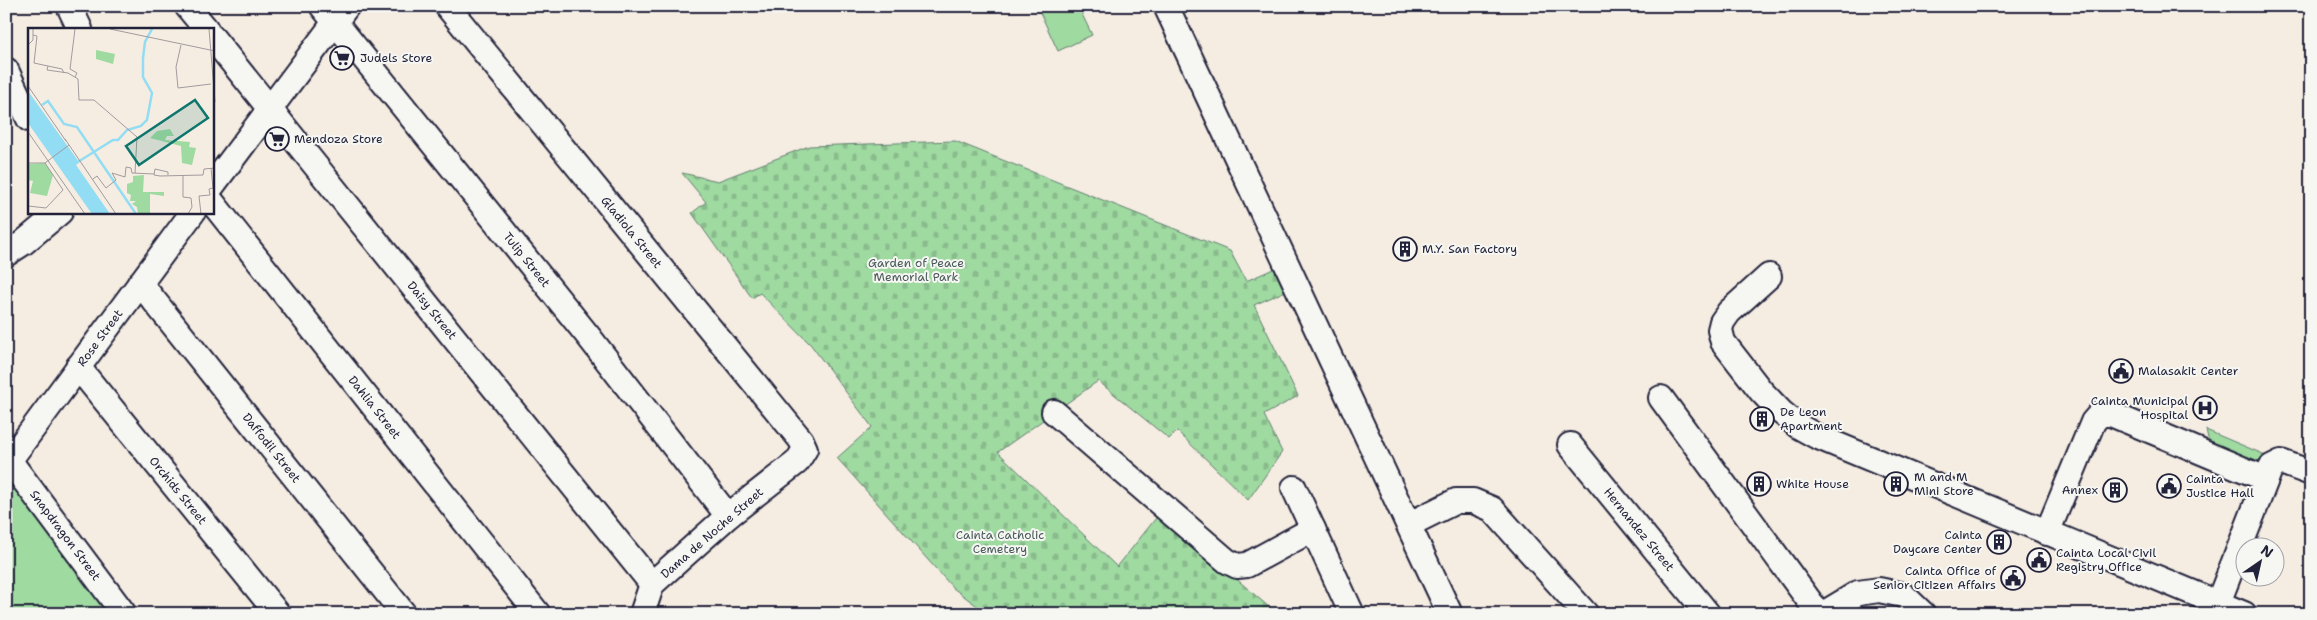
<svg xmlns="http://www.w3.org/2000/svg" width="2317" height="620" font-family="'Shantell Sans',sans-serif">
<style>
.green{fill:#9fdaa1;stroke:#607e6e}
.cemetery{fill:url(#cemetery-stones);stroke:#607e6e}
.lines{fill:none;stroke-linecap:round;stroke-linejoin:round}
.minor-casing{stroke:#22223b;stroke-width:28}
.minor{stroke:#f6f6f2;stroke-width:24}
.labels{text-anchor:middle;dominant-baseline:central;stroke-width:4;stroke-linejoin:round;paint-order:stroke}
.poi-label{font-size:12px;fill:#22223b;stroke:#f6f6f2;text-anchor:start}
.street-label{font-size:12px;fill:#22223b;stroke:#f6f6f2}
.park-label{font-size:12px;fill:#48595a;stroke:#f6f6f2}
.inset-river{fill:none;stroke:#92ddf3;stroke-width:2.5}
.inset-road{fill:none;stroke:#a19b9f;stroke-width:1}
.view{fill:#0f766e;fill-opacity:0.15;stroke:#0f766e;stroke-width:2.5}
.inset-edge{fill:none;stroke:#22223b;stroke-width:2.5}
</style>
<defs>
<pattern id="cemetery-stones" width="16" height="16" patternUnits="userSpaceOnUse" patternTransform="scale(1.25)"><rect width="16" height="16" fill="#9fdaa1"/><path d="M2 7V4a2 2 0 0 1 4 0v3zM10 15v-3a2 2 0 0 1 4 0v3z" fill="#89bb8c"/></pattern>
</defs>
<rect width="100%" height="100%" fill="#f5ece2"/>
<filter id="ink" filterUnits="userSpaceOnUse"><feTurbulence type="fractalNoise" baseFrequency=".02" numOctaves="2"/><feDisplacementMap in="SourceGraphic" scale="10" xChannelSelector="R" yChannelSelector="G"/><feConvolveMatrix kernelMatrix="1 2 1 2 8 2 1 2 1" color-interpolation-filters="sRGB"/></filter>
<g filter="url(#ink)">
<path class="green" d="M1037 6H1078L1092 35 1058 51Z
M2206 430 2263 454 2257 469 2211 450Z
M13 481 116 614H6V491Z"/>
<path class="cemetery" d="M955 141 1230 251 1246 281 1278 267 1288 290 1254 305 1298 396 1264 415 1282 452 1248 500 1177 431 1169 439 1098 381 998 452 1117 567 1160 513 1277 614H988L953 588 837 458 872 427 811 345 760 293 752 298 692 213 706 202 682 173 718 181 809 146Z"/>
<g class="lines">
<g class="minor-casing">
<g id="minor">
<path d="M69 6 80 29"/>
<path d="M187 6 206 29"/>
<path id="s1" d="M322 6 589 337 728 516"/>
<path id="s2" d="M447 6 801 440 805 449 797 462 728 516 652 584 642 614"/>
<path d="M1166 6 1450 614"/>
<path id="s3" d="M212 37 652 584"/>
<path d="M6 70 29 119"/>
<path d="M212 186 347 6"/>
<path id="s4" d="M212 202 538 614"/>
<path d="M6 254 23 243 60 212"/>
<path d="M1769 276 1729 312 1722 322 1720 330 1723 342 1761 391 1781 412 1798 426 1816 436 2244 614"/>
<path id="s5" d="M140 283 404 614"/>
<path id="s6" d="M78 367 278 614"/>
<path d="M1661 398 1819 614"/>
<path d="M1054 412 1227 561 1237 566 1247 565 1313 529"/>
<path id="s7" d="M1570 445 1708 614"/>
<path id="s8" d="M6 456 124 614"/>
<path id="s9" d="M6 465 193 212"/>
<path d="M1294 488 1352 614"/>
<path d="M1410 524 1456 501H1473L1492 509 1586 614"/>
<path d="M2047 533 2093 422 2100 414H2111L2266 479"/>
<path d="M2218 603 2271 467 2281 462 2311 473"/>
<path d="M1823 614 1858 593 1879 590 1903 595 1923 614"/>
</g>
</g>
<use href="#minor" class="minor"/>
</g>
</g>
<defs>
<g id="supermarket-ring" transform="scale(1.25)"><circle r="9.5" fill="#f6f6f2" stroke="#22223b" stroke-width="1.5"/><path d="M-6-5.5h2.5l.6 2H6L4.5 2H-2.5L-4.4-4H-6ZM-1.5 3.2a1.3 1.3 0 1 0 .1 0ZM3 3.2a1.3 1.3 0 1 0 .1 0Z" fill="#22223b"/></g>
<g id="building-ring" transform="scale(1.25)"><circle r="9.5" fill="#f6f6f2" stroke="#22223b" stroke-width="1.5"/><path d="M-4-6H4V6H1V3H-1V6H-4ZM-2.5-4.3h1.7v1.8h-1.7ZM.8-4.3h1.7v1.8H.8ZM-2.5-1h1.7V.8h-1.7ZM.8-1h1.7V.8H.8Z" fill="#22223b"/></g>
<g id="civic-ring" transform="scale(1.25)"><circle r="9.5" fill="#f6f6f2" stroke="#22223b" stroke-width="1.5"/><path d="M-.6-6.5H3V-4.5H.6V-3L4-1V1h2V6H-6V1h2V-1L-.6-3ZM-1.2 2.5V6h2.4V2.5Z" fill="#22223b"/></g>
<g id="hospital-ring" transform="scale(1.25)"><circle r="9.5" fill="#f6f6f2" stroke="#22223b" stroke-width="1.5"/><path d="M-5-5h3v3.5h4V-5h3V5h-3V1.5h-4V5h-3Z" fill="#22223b"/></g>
</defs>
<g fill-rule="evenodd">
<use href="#supermarket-ring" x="342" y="58"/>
<use href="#supermarket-ring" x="277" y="139"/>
<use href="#building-ring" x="1405" y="249"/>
<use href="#civic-ring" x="2121" y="371"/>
<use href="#hospital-ring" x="2205" y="408"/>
<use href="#building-ring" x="1762" y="419"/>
<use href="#building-ring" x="1759" y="484"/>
<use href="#building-ring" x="1896" y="484"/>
<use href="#civic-ring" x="2169" y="486"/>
<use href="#building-ring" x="2115" y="490"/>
<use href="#building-ring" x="1999" y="542"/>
<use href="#civic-ring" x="2039" y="560"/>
<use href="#civic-ring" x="2013" y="578"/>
</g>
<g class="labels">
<g class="poi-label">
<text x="360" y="58">Judels Store</text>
<text x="294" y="139">Mendoza Store</text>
<text x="1422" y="249">M.Y. San Factory</text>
<text x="2138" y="371">Malasakit Center</text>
<text x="2188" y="401" text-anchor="end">Cainta Municipal<tspan x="2188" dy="14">Hospital</tspan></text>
<text x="1780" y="412">De Leon<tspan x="1780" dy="14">Apartment</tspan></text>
<text x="1914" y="477">M and M<tspan x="1914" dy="14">Mini Store</tspan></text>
<text x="2186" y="479">Cainta<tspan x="2186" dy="14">Justice Hall</tspan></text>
<text x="1776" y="484">White House</text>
<text x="2098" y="490" text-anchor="end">Annex</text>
<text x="1982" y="535" text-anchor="end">Cainta<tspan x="1982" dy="14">Daycare Center</tspan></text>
<text x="2056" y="553">Cainta Local Civil<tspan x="2056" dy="14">Registry Office</tspan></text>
<text x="1996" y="571" text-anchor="end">Cainta Office of<tspan x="1996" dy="14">Senior Citizen Affairs</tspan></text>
</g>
<g class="street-label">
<text stroke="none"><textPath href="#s2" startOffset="292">Gladiola Street</textPath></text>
<text stroke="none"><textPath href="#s1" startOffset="326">Tulip Street</textPath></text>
<text stroke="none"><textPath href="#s3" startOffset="351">Daisy Street</textPath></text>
<text stroke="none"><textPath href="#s9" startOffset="158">Rose Street</textPath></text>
<text stroke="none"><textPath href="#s4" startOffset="262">Dahlia Street</textPath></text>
<text stroke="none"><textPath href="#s5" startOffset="211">Daffodil Street</textPath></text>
<text stroke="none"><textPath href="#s6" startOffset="159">Orchids Street</textPath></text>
<text stroke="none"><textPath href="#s7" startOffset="109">Hernandez Street</textPath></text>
<text transform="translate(712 533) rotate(-41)">Dama de Noche Street</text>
<text stroke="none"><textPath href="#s8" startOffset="99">Snapdragon Street</textPath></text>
</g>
<g class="park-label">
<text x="916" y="263">Garden of Peace<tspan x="916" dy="14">Memorial Park</tspan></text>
<text x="1000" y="535">Cainta Catholic<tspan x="1000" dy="14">Cemetery</tspan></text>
</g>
</g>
<g transform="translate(28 28)">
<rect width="186" height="186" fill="#f5ece2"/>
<path d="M68 22 87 26 85 36 68 31ZM17 135 25 147 19 168 2 165 5 153 0 152V136ZM116 147 115 164H136V168L122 166V185L110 186 109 179 104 176 108 173H102L103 167 99 165V156L105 154V148Z" fill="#9fdaa1"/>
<path d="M142 101 146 108H139L137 112 162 114 161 119 168 120 164 137 154 135 153 118 122 110 129 103Z" fill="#9fdaa1"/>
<path d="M0 63 51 134 48 137 82 186H64L0 95Z" fill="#92ddf3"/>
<path class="inset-river" d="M14 77 20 73 36 96 49 99 108 186M45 137 85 112H90L99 102 113 98 119 92 124 65 115 49V30L117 14 124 1"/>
<path class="inset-road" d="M82 1 187 23M181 1 187 74M5 7 9 8 6 35 34 41 36 45M0 17 5 12V1M153 17 148 39 150 60 183 56M20 38 19 42 40 45 50 51 51 72H66L109 109 107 145M47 49 49 45 42 41 47 1M0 58 38 113M0 104 57 186M37 111 88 186M0 135H17L41 117M84 145 97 149 98 139 103 140 104 145 126 146M140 147V144L127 141 126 147 132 148 175 147 176 141 187 140M155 148V169L163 170 164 179 160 186M65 151 69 148 78 160 88 152 84 145M0 178 18 180 35 162 17 135M173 186 171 168 182 167 181 161 185 160 183 140"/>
<path class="view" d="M167 72 180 90 111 137 98 118Z"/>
<rect width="186" height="186" class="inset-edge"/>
</g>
<rect width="2317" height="620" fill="none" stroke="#f6f6f2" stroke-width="25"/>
<rect x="12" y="12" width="2292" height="595" fill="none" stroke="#22223b" stroke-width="2" filter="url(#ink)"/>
<g transform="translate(2260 562) rotate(34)"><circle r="24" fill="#f6f6f2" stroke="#a1a1a9"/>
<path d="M0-4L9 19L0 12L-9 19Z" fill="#22223b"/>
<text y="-8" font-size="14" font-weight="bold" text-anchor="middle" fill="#22223b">N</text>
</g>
</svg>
